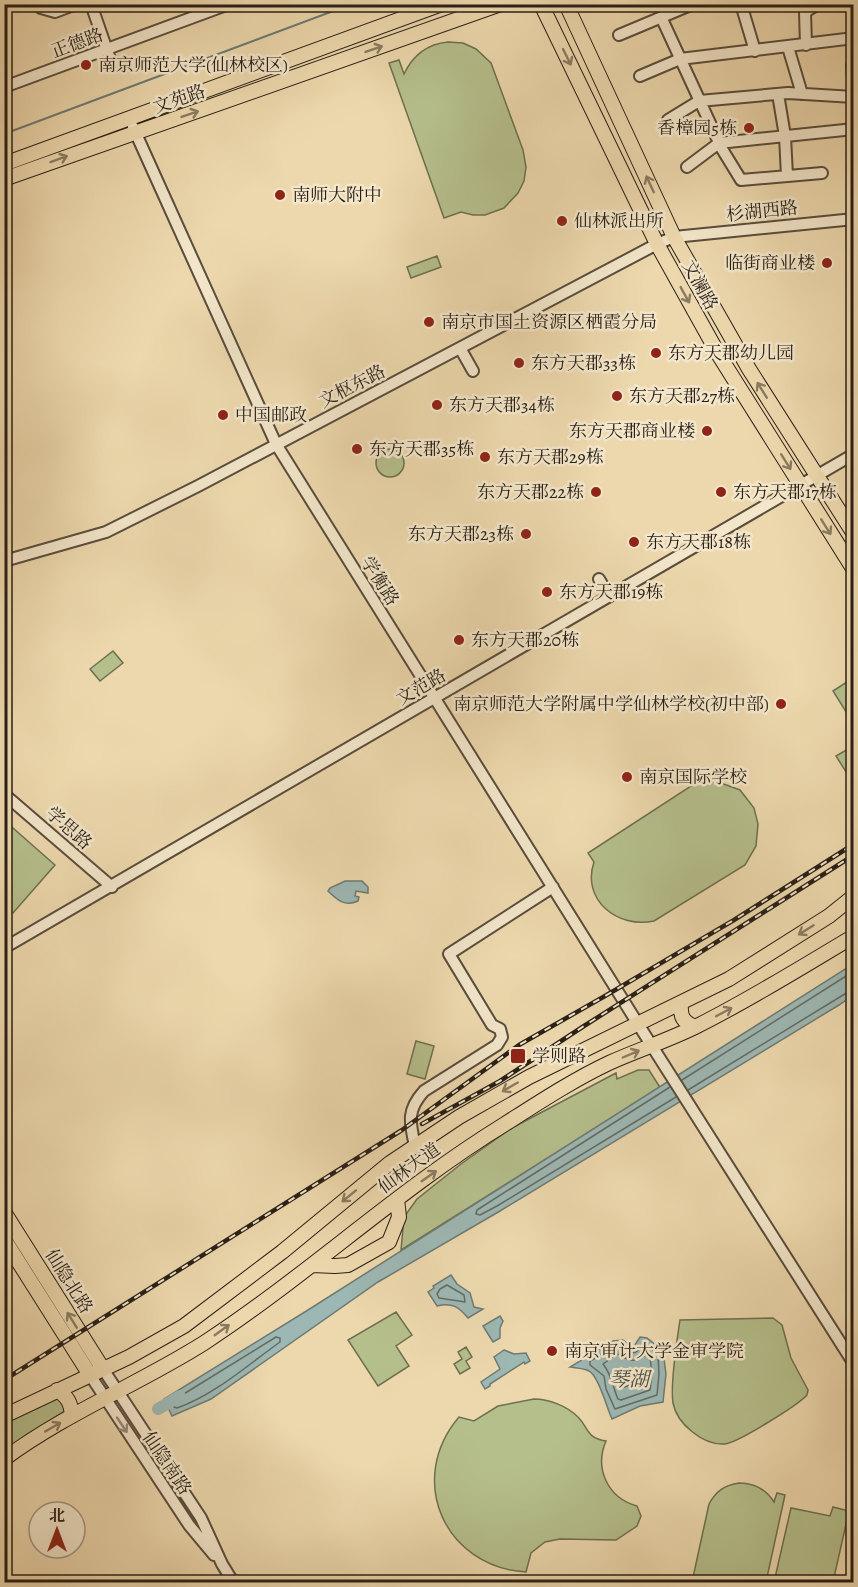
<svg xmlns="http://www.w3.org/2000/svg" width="858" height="1587" font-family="Alegreya,'Noto Serif SC',serif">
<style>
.green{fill:#b5bf8c;stroke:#6e6f51;stroke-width:1.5}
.water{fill:#9db8b4;stroke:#6e7b75;stroke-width:1.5}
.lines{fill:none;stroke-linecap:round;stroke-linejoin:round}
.shore{stroke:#626c65;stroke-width:1.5}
.stream{stroke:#6e7b75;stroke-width:2}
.river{stroke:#9db8b4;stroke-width:12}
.minor-casing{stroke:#594d3c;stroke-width:14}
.major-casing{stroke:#281f16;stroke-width:16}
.minor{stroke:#f3e6ca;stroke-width:10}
.major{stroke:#edd8ad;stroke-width:14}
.rail-casing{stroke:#281f16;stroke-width:4.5}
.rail{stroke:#f3e6ca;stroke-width:2;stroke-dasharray:7;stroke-linecap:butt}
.oneway{stroke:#8a7c62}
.oneway2{stroke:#988c79}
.poi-dot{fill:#8f2418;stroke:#f3e6ca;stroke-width:2}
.labels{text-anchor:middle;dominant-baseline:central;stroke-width:5;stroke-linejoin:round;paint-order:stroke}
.street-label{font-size:18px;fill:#281f16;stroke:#f3e6ca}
.poi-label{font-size:18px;fill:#281f16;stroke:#f3e6ca;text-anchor:start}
.water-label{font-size:20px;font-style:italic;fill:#4b4d45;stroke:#f3e6ca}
</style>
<rect width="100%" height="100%" fill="#edd8ad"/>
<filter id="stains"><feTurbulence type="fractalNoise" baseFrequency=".00333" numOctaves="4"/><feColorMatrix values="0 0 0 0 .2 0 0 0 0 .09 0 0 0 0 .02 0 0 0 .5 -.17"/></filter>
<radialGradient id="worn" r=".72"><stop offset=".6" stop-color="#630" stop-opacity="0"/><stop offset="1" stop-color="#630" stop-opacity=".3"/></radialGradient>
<path class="green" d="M448 42 463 43 476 49 491 63 523 150 526 167 524 181 518 193 504 208 485 215H473L461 212 444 218 389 63 399 60 404 74C413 55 427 44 448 42Z
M437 256 441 267 411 278 407 267Z
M376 463a14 14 0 1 1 28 0a14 14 0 1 1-28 0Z
M113 651 123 663 100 681 90 669Z
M853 678V723L833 691Z
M853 746V783L836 756Z
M714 771 720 780 718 782 740 790 754 808 758 824 756 846 745 865 654 921C618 929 581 900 594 862L588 853Z
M5 821 55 865 13 913 5 906Z
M416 1041 434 1046 425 1079 407 1074Z
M638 1070H649L661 1089 651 1093 401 1250 404 1217 417 1199 461 1164 510 1129 616 1073 617 1079Z
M396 1312 412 1335 396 1346 409 1366 378 1386 348 1340Z
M773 1318 782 1325 791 1358 808 1390 807 1395C798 1405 736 1444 724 1444 703 1445 677 1424 673 1403 670 1384 677 1340 680 1320Z
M466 1347 472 1357 466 1361 470 1368 460 1374 454 1364 462 1359 458 1352Z
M58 1398H63L65 1411 27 1434 5 1451V1423Z
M534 1399C549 1399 567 1406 578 1417 589 1428 586 1438 606 1441 594 1469 608 1498 637 1506L641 1516 637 1526 616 1540 560 1539 545 1542 531 1553 526 1572C444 1567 406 1479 459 1417L474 1421 498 1406Z
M739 1483C755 1483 766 1489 774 1502L777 1493 785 1495 766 1582H692L709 1504C716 1491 725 1485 739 1483Z
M833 1507 849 1511 833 1582H774L791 1508 830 1516Z"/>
<path class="water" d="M345 881H362L368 887V893L356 891 355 896 359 897 358 901C345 907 337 900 328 891L330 888Z
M853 964V995L839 1005 500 1211 378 1282 211 1399 172 1416 164 1399 308 1310Z
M451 1275 457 1284 470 1293 474 1307 483 1309 468 1318C459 1307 452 1302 437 1306L428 1292 434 1288 433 1286Z
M500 1316 503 1321 500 1328V1338L493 1342 483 1326Z
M640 1337 647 1338 663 1351 666 1374 663 1402 640 1406 612 1419C607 1408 598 1375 589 1371 584 1368 576 1368 570 1367L613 1341 623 1340 633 1348Z
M504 1350 514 1354 526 1353 530 1361 525 1364 524 1362 490 1384V1386L485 1389 481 1382 500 1369 494 1357Z"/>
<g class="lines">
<path class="shore" d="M682 1080 854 971
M670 1087 477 1210 476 1214 480 1215 497 1206 676 1097
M688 1090 848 992 854 991
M447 1285 464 1295 465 1302 439 1298 437 1294 440 1289Z
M276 1337 280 1338V1342C249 1364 213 1396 177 1408L174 1407V1400Z
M646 1344 658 1355 659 1374 657 1395 615 1409 606 1389 604 1376 590 1365V1361L615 1347 621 1346C631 1354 635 1356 643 1345Z
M617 1354C629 1360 634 1364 646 1355L650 1357 652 1374 650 1390 621 1400 618 1399C612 1385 612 1375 603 1364Z
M621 1369 641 1370 642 1382 624 1387 620 1372Z"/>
<path class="stream" d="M4 134 352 4"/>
<path class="river" d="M158 1409 180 1396"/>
<g class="minor-casing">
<path id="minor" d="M39 4 41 8 55 12 76 4
M91 4 110 59
M741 4 755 51
M662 19 722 149 741 180 822 173
M619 35 693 4
M806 45 805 12 818 4
M788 47 802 94
M854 59 852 65 854 91
M640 76 680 59 854 38
M4 87 229 4
M778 94 785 136 787 176
M668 120 699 101 788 93 854 97
M133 127 276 444 638 1024 854 1364
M687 167 719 143 854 129
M460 348 473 371
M4 561 106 532 198 486 657 244 674 237 854 219
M599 579 609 596
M4 794 112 887
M4 948 854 454
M415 1146C410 1123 406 1111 424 1091L497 1045 502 1037 500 1029 492 1025 449 954 553 887
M103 1369 201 1518 222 1564 233 1582
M90 1375 189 1525 214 1555"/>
</g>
<g class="major-casing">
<path id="major" d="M541 4 657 244 720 357 854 570
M566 4 674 237 749 369 854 534
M4 164 442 4
M4 179 501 4
M681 1004C680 1017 683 1022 695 1027
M4 1212 103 1369
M4 1239 90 1375
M312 1265 335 1266 348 1265 389 1242 399 1217 397 1199
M57 1390C68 1397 71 1403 72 1416
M4 1416 129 1357 184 1326 282 1252 390 1163 459 1117 529 1077 729 979 829 916 854 896
M4 1459C66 1413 139 1384 204 1343 308 1275 399 1189 505 1124 538 1103 573 1080 609 1063 638 1050 669 1040 697 1026 751 999 802 967 854 936"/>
</g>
<use href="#minor" class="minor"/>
<use href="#major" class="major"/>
<g class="rail-casing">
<path id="rail" d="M422 1124 500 1081 584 1026 854 855
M4 1380 402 1130 519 1045 605 996 734 920 854 844"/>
</g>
<use href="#rail" class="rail"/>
</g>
<defs><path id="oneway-shaft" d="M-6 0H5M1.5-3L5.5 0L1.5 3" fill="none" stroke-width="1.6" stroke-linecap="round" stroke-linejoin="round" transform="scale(1.5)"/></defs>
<g class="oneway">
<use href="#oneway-shaft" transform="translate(374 49) rotate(-19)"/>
<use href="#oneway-shaft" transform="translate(567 57) rotate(64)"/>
<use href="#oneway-shaft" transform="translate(190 114) rotate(-19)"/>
<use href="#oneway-shaft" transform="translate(59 159) rotate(-20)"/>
<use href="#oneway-shaft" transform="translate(650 184) rotate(-115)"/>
<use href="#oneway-shaft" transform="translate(685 295) rotate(61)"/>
<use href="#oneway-shaft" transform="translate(762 390) rotate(-122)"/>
<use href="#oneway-shaft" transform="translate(786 462) rotate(58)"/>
<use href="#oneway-shaft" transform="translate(826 527) rotate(58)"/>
<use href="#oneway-shaft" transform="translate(806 930) rotate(148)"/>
<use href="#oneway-shaft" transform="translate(724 1012) rotate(-28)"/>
<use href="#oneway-shaft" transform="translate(631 1054) rotate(-23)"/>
<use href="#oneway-shaft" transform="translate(510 1087) rotate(150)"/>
<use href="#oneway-shaft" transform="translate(429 1176) rotate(-35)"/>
<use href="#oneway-shaft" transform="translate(349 1196) rotate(141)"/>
<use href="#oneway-shaft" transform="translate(72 1320) rotate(-122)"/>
<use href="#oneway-shaft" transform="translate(222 1330) rotate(-36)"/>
<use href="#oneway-shaft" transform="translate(53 1427) rotate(-30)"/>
</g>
<use class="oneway2" href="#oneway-shaft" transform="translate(122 1425) rotate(56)"/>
<g class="poi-dot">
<circle cx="86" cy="65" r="6"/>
<circle cx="749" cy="128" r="6"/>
<circle cx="280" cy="195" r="6"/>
<circle cx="562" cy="221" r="6"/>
<circle cx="827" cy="263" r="6"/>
<circle cx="429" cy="322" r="6"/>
<circle cx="656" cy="353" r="6"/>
<circle cx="519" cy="363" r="6"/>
<circle cx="617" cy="396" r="6"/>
<circle cx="437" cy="405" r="6"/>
<circle cx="223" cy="415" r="6"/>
<circle cx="707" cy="431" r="6"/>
<circle cx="357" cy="449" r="6"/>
<circle cx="485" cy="457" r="6"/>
<circle cx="596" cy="492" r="6"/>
<circle cx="721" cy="492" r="6"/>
<circle cx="526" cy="534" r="6"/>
<circle cx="634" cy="542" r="6"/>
<circle cx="547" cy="592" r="6"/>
<circle cx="459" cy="640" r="6"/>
<circle cx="781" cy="704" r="6"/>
<circle cx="627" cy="777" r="6"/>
<rect x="510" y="1048" width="16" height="16" rx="3"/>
<circle cx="552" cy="1351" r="6"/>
</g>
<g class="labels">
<g class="street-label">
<text transform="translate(77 43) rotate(-20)">正德路</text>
<text transform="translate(179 99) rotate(-19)">文苑路</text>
<text transform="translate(762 211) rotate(-6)">杉湖西路</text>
<text transform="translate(700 285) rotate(61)">文澜路</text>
<text transform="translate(352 386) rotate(-27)">文枢东路</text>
<text transform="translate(380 581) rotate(58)">学衡路</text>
<text transform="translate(421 687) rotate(-30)">文范路</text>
<text transform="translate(69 828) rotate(41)">学思路</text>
<text transform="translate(409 1168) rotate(-36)">仙林大道</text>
<text transform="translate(69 1281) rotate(58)">仙隐北路</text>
<text transform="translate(167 1463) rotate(56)">仙隐南路</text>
</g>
<g class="poi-label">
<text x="98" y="65">南京师范大学(仙林校区)</text>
<text x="737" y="128" text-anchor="end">香樟园5栋</text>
<text x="292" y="195">南师大附中</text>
<text x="574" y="221">仙林派出所</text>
<text x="815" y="263" text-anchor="end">临街商业楼</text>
<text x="441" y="322">南京市国土资源区栖霞分局</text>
<text x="668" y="353">东方天郡幼儿园</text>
<text x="531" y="363">东方天郡33栋</text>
<text x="629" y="396">东方天郡27栋</text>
<text x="449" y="405">东方天郡34栋</text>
<text x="235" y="415">中国邮政</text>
<text x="695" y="431" text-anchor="end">东方天郡商业楼</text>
<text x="369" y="449">东方天郡35栋</text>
<text x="497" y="457">东方天郡29栋</text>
<text x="584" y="492" text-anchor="end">东方天郡22栋</text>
<text x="733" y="492">东方天郡17栋</text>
<text x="514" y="534" text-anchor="end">东方天郡23栋</text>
<text x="646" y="542">东方天郡18栋</text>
<text x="559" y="592">东方天郡19栋</text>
<text x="471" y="640">东方天郡20栋</text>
<text x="769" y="704" text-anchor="end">南京师范大学附属中学仙林学校(初中部)</text>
<text x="639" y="777">南京国际学校</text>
<text x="532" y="1056">学则路</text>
<text x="564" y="1351">南京审计大学金审学院</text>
</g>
<g class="water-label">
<text x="629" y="1379">琴湖</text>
</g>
</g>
<rect width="858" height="1587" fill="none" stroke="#edd8ad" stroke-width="24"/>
<rect x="6" y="6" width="846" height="1575" fill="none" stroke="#281f16" stroke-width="3"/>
<rect x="12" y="12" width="834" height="1563" fill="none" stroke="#281f16" stroke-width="1.5"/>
<g transform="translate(57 1530)"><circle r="28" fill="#f3e6ca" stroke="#a29682" stroke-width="1.5"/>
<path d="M0-4.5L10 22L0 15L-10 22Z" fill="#8f2418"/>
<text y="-9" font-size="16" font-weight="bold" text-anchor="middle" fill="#281f16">北</text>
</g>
<rect width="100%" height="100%" filter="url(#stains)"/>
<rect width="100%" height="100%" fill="url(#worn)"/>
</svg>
